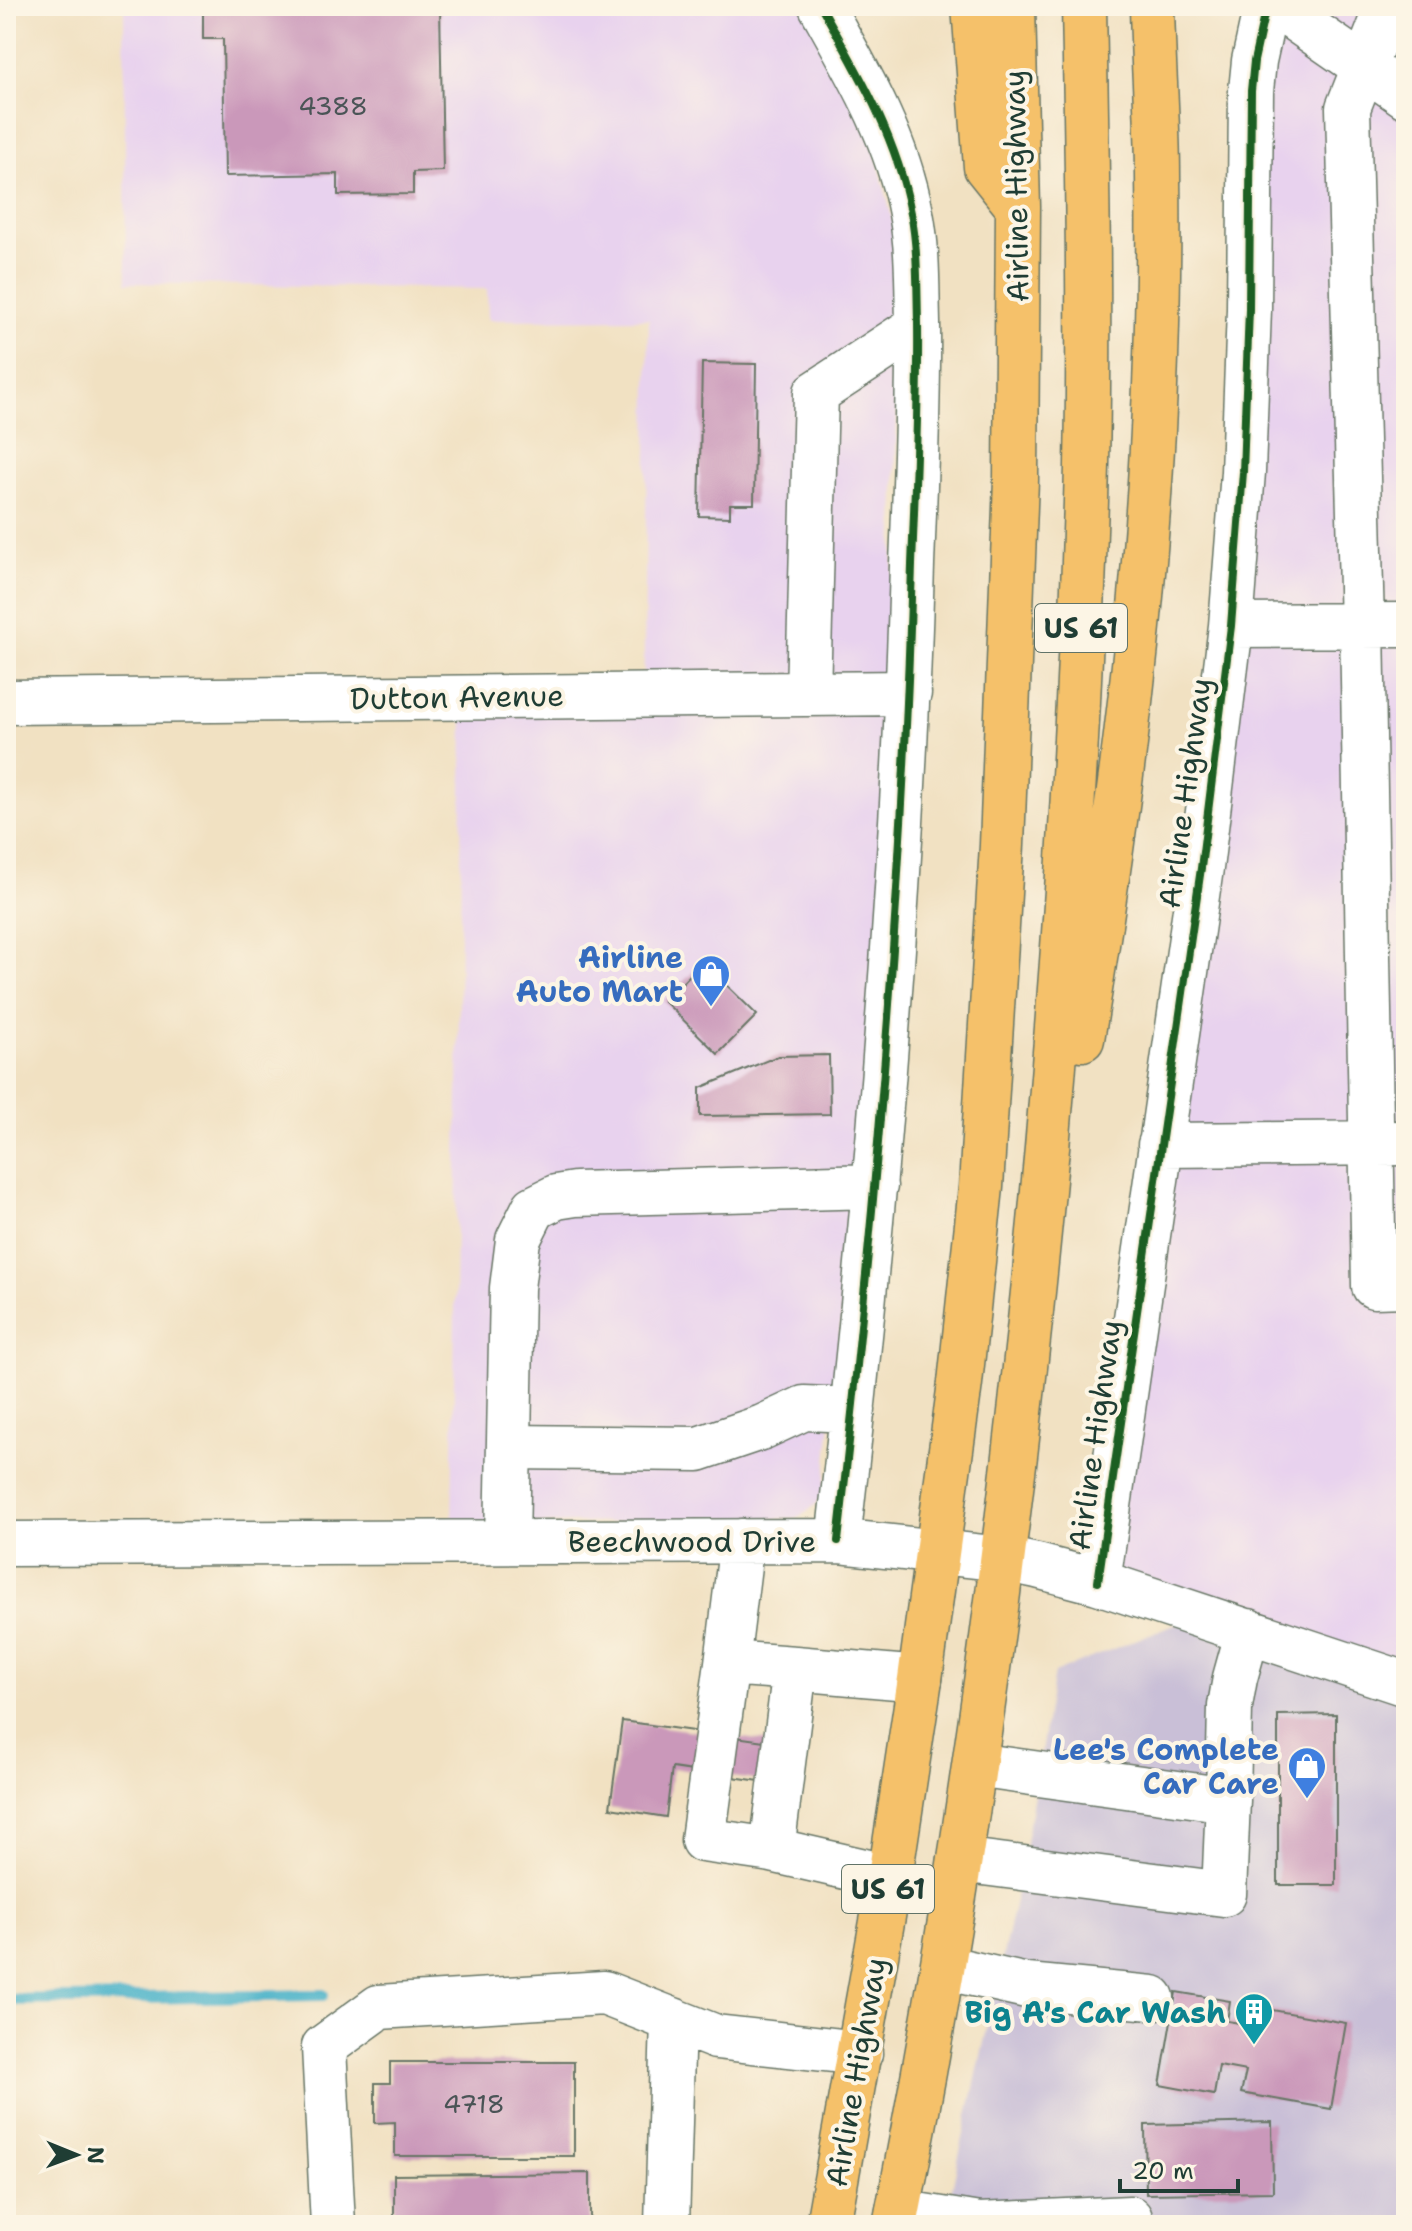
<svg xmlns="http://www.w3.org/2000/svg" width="1412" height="2231" font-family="'Shantell Sans',sans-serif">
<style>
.built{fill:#e8d2ee}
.industrial{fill:#c9bfd7}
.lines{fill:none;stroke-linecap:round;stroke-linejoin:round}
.stream{stroke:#4ab2c9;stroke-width:12}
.building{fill:#ca98ba}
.minor-casing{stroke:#687666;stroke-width:47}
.highway-casing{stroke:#687666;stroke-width:47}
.minor{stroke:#fff;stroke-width:44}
.highway{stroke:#f5c16b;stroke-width:44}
.cycleway-casing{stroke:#fcf5e5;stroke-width:13}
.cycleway{stroke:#1b5e20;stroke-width:8}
.labels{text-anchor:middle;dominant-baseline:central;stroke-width:8;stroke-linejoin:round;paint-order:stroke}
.number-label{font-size:26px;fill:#4a5456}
.shield{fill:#fcf5e5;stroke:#617469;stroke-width:2}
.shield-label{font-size:28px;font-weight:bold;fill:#1f3d34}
.street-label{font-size:30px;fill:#1f3d34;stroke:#fcf5e5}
.shop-label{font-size:30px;font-weight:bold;fill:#366cbe;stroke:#fcf5e5;text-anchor:end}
.culture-label{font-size:30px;font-weight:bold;fill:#0d838f;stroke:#fcf5e5;text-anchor:end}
</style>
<rect width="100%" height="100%" fill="#fcf5e5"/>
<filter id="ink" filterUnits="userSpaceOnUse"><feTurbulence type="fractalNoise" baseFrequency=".0125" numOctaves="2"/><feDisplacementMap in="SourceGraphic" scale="16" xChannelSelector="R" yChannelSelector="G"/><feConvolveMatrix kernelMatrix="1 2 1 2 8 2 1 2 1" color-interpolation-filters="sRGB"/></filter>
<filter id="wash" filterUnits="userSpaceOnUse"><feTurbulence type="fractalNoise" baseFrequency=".006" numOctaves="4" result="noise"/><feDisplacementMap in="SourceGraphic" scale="32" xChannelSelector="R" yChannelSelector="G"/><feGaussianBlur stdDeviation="1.8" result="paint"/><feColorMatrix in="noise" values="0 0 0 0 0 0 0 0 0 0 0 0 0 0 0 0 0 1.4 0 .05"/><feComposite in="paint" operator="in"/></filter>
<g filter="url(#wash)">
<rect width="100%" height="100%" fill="#f1e1c2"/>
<path class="built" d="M124 6H806L870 130 901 255 885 874 824 1492 817 1503 807 1512 796 1518 452 1526 463 714 643 715 649 319 488 320 487 289 126 283Z
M1266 6H1406V1683L1098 1582 1231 626Z"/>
<path class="industrial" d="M1197 1615 1406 1672V2225H944L1021 1873 1054 1673Z"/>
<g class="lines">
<path class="stream" d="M6 2000 323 1995"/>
</g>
<g id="blocks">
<path class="building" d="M203 6H440L443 171 413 172V194L338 195V174L225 176 223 39H203Z
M702 363 756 364 754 504H730V517L699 516Z
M703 962 757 1015 718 1054 664 1001Z
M829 1055 830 1114 700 1116V1088L778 1056Z
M1336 1714V1885H1278V1715Z
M622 1721 779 1743 773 1783 672 1768 666 1817 610 1808Z
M1176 1992 1230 2001 1227 2021 1252 2025 1255 2007 1346 2023 1331 2109 1241 2093 1246 2071 1219 2066 1214 2095 1160 2085Z
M390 2062H574V2156H395V2122L375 2123V2083H390Z
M1272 2122 1273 2192 1146 2194 1145 2125Z
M590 2173V2225H394V2175Z"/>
</g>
</g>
<g filter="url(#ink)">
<use href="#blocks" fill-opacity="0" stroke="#687666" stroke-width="2"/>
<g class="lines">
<g class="minor-casing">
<path id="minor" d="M821 6C858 72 897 138 911 213 918 249 917 286 918 323 919 403 915 484 912 565 903 892 875 1216 838 1541
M1276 6 1406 96
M1388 6 1348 108 1362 625 1374 1286 1406 1285
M1231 626 1406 625
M808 694 816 393 918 326
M6 702 909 693
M1160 1145 1406 1143
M509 1447 698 1449 763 1427 804 1408 853 1410
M742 1541 727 1663 795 1668
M507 1542 512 1288 518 1240 534 1208 556 1197 575 1194 875 1186
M6 1544 838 1541 1003 1559 1037 1566 1098 1582 1406 1684
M1098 1582 1201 868 1231 626 1243 472 1249 309 1251 91 1254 61 1266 6
M727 1663 703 1840 772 1850
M1228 1800 1230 1706 1235 1678 1248 1631
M960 1860 1224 1894 1228 1800 975 1765
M890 1877 772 1850 795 1668 920 1679
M943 1967 1027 1986 1152 1998
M898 2212 979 2225 1130 2218
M333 2225 324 2047 379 2007 604 1993 716 2037 860 2053
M667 2225 673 2020"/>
</g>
<g class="highway-casing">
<path id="highway" d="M974 6 986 167 1018 207
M1082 1039C1119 813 1149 587 1156 358 1158 297 1159 236 1158 176 1158 119 1153 63 1152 6
M828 2225 890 1877 920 1679 960 1383 981 1187 1002 845 1016 480 1018 207 1013 6
M895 2225C966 1869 1014 1510 1047 1148 1067 921 1081 694 1087 466 1090 313 1087 159 1084 6"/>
</g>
<use href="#minor" class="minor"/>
<use href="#highway" class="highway"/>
<g class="cycleway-casing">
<path id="cycleway" d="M821 6C858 72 897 138 911 213 918 249 917 286 918 323 919 403 915 484 912 565 903 892 875 1216 838 1541
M1098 1582 1201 868 1231 626 1243 472 1249 309 1251 91 1254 61 1266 6"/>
</g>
<use href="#cycleway" class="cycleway"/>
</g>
</g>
<defs>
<g id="shop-pin" transform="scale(2)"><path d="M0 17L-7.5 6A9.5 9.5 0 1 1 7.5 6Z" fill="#3f7fe0" stroke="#fcf5e5"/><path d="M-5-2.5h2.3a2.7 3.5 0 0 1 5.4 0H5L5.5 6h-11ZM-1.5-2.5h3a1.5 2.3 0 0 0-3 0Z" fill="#fff"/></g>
<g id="building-pin" transform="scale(2)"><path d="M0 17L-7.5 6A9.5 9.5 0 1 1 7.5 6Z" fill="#0f9aa8" stroke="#fcf5e5"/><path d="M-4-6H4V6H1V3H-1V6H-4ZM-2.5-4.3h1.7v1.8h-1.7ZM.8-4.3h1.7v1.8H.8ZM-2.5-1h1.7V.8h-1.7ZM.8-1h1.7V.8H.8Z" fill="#fff"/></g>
</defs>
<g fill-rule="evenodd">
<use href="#shop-pin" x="711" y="974"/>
<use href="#shop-pin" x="1307" y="1766"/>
<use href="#building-pin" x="1254" y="2012"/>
</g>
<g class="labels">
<g class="number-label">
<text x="333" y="105">4388</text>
<text x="474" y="2103">4718</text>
</g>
<g class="shield">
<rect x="1035" y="604" width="92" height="48" rx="6"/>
<rect x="842" y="1865" width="92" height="48" rx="6"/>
</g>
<g class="shield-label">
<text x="1081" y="628">US 61</text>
<text x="888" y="1889">US 61</text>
</g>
<g class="street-label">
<text transform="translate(1016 186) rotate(-91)">Airline Highway</text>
<text transform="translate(457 697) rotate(-1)">Dutton Avenue</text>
<text transform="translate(1185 793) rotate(-82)">Airline Highway</text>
<text transform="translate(1095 1435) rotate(-82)">Airline Highway</text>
<text x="692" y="1541">Beechwood Drive</text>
<text transform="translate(856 2072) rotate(-80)">Airline Highway</text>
</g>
<g class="shop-label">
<text x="683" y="957">Airline<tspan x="683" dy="34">Auto Mart</tspan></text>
<text x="1279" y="1749">Lee's Complete<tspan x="1279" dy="34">Car Care</tspan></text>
</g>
<g class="culture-label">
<text x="1226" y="2012">Big A's Car Wash</text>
</g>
</g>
<rect width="1412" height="2231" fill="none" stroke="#fcf5e5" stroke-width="32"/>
<g transform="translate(76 2155) rotate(91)" stroke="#fcf5e5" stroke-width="6" paint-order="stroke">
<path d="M0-6L14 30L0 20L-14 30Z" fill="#1f3d34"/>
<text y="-12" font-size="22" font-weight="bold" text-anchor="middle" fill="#1f3d34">N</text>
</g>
<path d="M1120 2179v12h118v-12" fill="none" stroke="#1f3d34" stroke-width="4"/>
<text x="1132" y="2179" font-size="24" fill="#1f3d34" stroke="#fcf5e5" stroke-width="6" paint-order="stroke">20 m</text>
</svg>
